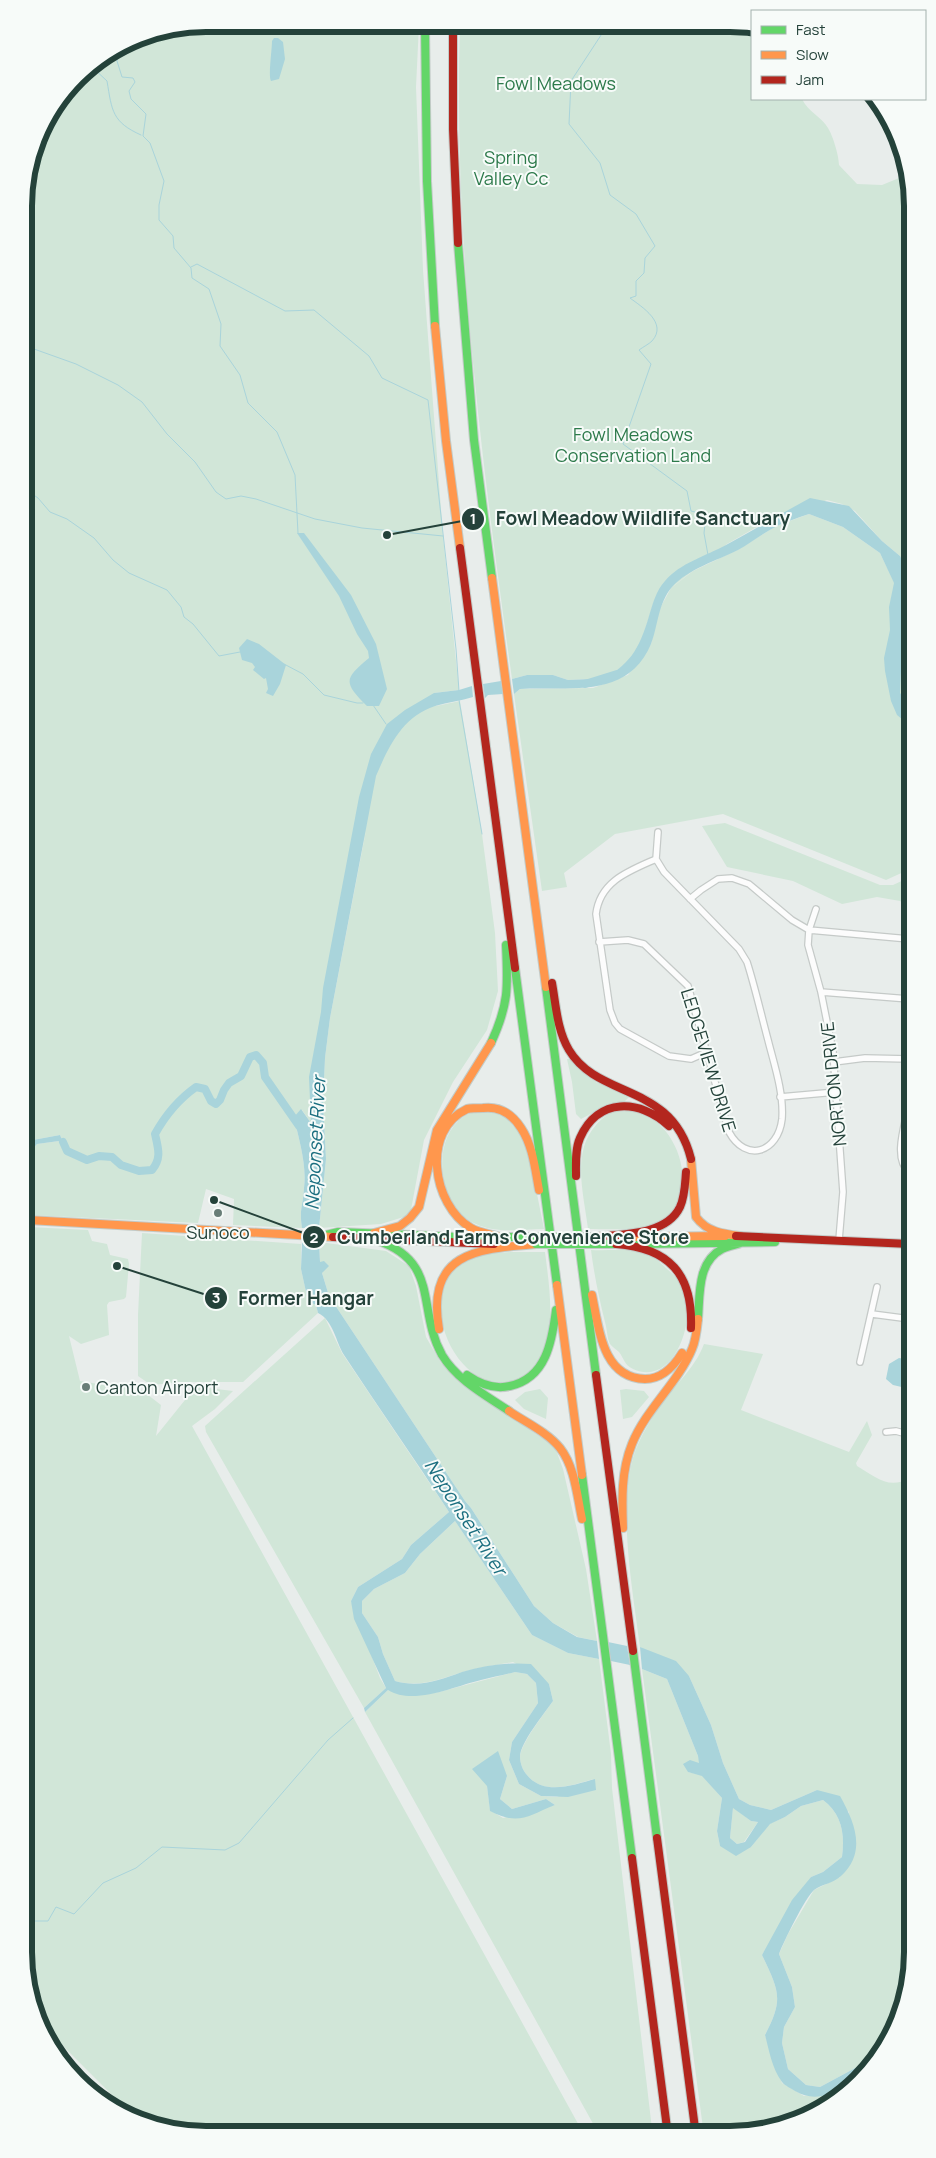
<svg xmlns="http://www.w3.org/2000/svg" width="936" height="2158" font-family="Manrope,sans-serif">
<style>
.green{fill:#d1e6d8;fill-rule:evenodd}
.water{fill:#a9d4db;fill-rule:evenodd}
.lines{fill:none;stroke-linecap:round;stroke-linejoin:round}
.stream{stroke:#a9d4db;stroke-width:1}
.river{stroke:#a9d4db;stroke-width:8}
.street-casing{stroke:#c5cac8;stroke-width:8}
.fast-casing{stroke:#c3cbc8;stroke-width:10}
.slow-casing{stroke:#c3cbc8;stroke-width:10}
.jam-casing{stroke:#c3cbc8;stroke-width:10}
.street{stroke:#fcfcfc;stroke-width:5.5}
.fast{stroke:#63d668;stroke-width:8}
.slow{stroke:#ff974d;stroke-width:8}
.jam{stroke:#b3261e;stroke-width:8}
.rail{stroke:#c9cdcc;stroke-width:1;stroke-dasharray:10 5;stroke-linecap:butt}
.fast-bridge-casing{stroke:#c3cbc8;stroke-width:10;stroke-linecap:butt}
.fast-bridge{stroke:#63d668;stroke-width:8}
.poi-dot{fill:#697e78;stroke:#f7fbf9;stroke-width:2}
.labels{text-anchor:middle;dominant-baseline:central;stroke-width:4;stroke-linejoin:round;paint-order:stroke}
.park-label{font-size:18px;fill:#2d7a4b;stroke:#f7fbf9}
.street-label{font-size:18px;fill:#24423a;stroke:#f7fbf9}
.poi-label{font-size:18px;fill:#24423a;stroke:#f7fbf9}
.water-label{font-size:19px;font-style:italic;fill:#1c6f80;stroke:#f7fbf9}
.rim{fill:none;stroke:#24423a;stroke-width:6}
.leader{fill:none;stroke:#24423a;stroke-width:2}
.callout-dot{fill:#24423a;stroke:#f7fbf9;stroke-width:2}
.mark-label{font-size:15px;text-anchor:middle;font-weight:bold;fill:#fff}
.callout-label{font-size:19px;text-anchor:middle;font-weight:bold;fill:#24423a;stroke:#f7fbf9;stroke-width:4;stroke-linejoin:round;paint-order:stroke}
</style>
<rect width="100%" height="100%" fill="#e8edeb"/>
<path class="green" d="M207 24 419 25 416 87 423 270 443 536 459 690 434 693 436 706 460 701 482 834 495 933 498 991 487 1030 453 1082 424 1140 410 1215 381 1224 319 1228 326 1159 323 1103 325 1058 330 1018 366 830 329 996 315 1133 309 1120 302 1110 294 1117C299 1140 307 1165 304 1188 303 1207 299 1208 302 1228L233 1225 234 1199 206 1189 198 1223 28 1215 27 1156 37 1144 59 1141 67 1153 60 1135 33 1140 27 1146 24 194 42 126 86 69 137 38Z
M460 25 752 27V99H802C808 112 822 117 828 128 833 136 839 156 839 165L857 184 882 185 904 176 906 171 908 870 886 880 723 814 615 834 564 873 567 887 542 891 514 694 520 689 593 688 628 675 651 644 659 610 671 588 693 571 739 549 776 526 809 514 843 527 880 553 894 582 900 556 882 541 855 511 842 504 827 500 755 528 727 544 654 601 642 640 634 655 625 665 598 682 590 679 568 680 553 675H527L512 679C482 462 453 244 460 25Z
M725 823 880 885H893L908 878V906L900 901 877 897 842 904 793 881 727 867 702 826Z
M567 1059H570L597 1083 610 1084 631 1095 625 1101 598 1110 581 1119 576 1114 572 1082Z
M492 1110 504 1115 523 1137 536 1189 544 1229C521 1229 497 1234 476 1224 439 1209 429 1141 463 1117 471 1111 482 1111 492 1110Z
M634 1111C682 1121 705 1203 653 1225 638 1231 605 1229 588 1229 584 1195 571 1153 596 1125 600 1120 607 1114 614 1112 620 1111 627 1111 634 1111Z
M28 1227 88 1230 92 1241 107 1244 110 1255 128 1259 129 1264 126 1297 124 1299 109 1302 107 1305 109 1335 81 1344 69 1336 80 1381 104 1385 139 1388 161 1405 156 1436 185 1400 200 1387 233 1391 215 1409 192 1426 581 2129 171 2131 136 2119 40 2023 30 1999Z
M142 1233 301 1244V1269L308 1301 316 1305 318 1313 243 1382H182L151 1385 138 1376V1315Z
M319 1242 386 1251 409 1266 416 1286 426 1337 441 1363 458 1381 545 1440 556 1450 563 1469 586 1569 597 1641 578 1637 553 1623 534 1606 471 1508 465 1501 329 1296 322 1273 324 1269 320 1263Z
M591 1250C607 1251 628 1248 644 1253 653 1256 659 1261 666 1268 674 1275 683 1284 686 1295 694 1325 673 1387 633 1369 624 1365 624 1358 619 1352 616 1349 612 1347 610 1344 607 1338 607 1328 605 1322 599 1298 594 1274 591 1250Z
M510 1252H545C549 1284 556 1327 542 1357 539 1364 530 1372 524 1376 464 1411 407 1298 465 1259 475 1252 497 1254 510 1252Z
M325 1318 342 1353 449 1512 411 1545 402 1559 358 1587 351 1601 380 1678 386 1688 364 1708 206 1432 205 1426Z
M704 1344 763 1354 741 1410 849 1452 867 1421 872 1435 856 1463 857 1466C876 1477 888 1490 910 1478L912 1963 902 2010 874 2063 859 2066 820 2087 806 2085 788 2069 782 2043 784 2027 795 2007 792 1987 779 1954 788 1934 814 1890 840 1877 849 1812 817 1790 771 1810 750 1805 739 1799 723 1763 711 1725 689 1676 640 1647C633 1590 614 1494 639 1442 644 1431 651 1419 658 1409 672 1387 695 1369 704 1344Z
M540 1389 548 1398 546 1419 524 1409 515 1400 525 1392Z
M626 1389 644 1391 649 1397 632 1417 623 1419 620 1390Z
M455 1521 532 1635 568 1653 599 1659 611 1754 612 1788 652 2129H596L365 1712 388 1690 411 1696 439 1692 515 1672 527 1674 536 1683 538 1703 512 1742 509 1760 519 1784 541 1796 557 1797 594 1779C572 1785 544 1796 527 1775 523 1771 520 1763 520 1757 521 1743 544 1714 553 1701L549 1684 513 1662C497 1665 480 1667 463 1672 439 1679 421 1688 395 1681L383 1654 378 1637 362 1613V1601L374 1589 405 1573 420 1554ZM507 1776 500 1799 512 1809 546 1799 555 1805 503 1818 490 1810 487 1786Z
M642 1669 667 1679 698 1756 700 1763 688 1772 702 1775 722 1798 717 1831 720 1846 751 1847 769 1824 785 1817 801 1806 823 1800C842 1814 845 1834 842 1857L823 1872 811 1877 762 1955C779 1991 784 1999 765 2035L782 2083 804 2096 835 2092 851 2085 831 2103 777 2128H703Z
M733 1807 751 1821 758 1822 744 1842 737 1844 730 1838Z"/>
<path class="water" d="M274 38H278L283 42 285 59 279 79 271 81C268 76 272 50 272 41Z
M810 498 849 506 882 541 900 556 907 570 908 635 901 671 900 693 908 703V724L897 715 891 701 885 671 884 658 890 630 889 607 894 583 880 553 843 527 809 514C798 518 787 521 777 526 763 533 751 543 738 550 716 561 688 569 672 587 658 603 658 626 651 644 628 700 567 686 520 689L514 694 512 679 527 675H553L568 680 590 679 598 682C630 665 639 650 649 616 653 603 656 591 665 581 680 563 706 556 726 545 754 530 782 513 810 498Z
M297 533H304L351 595 376 644 387 689 379 706H367C343 682 344 679 369 658L368 651 357 634 339 596Z
M247 639 259 644 286 665 280 684 273 696 266 693 268 689 266 678 264 679 253 670 255 667 252 663 242 660 239 648Z
M501 681 503 694 488 695 485 698 483 684Z
M472 686 473 697C461 701 448 702 435 706 402 717 389 746 376 776L330 1018 325 1058 323 1103 326 1159 319 1228H302C299 1208 303 1207 304 1188 307 1165 299 1140 294 1117L301 1109 311 1123 309 1077 321 1012 323 988 359 797 371 754 387 724 405 710 434 693 459 690Z
M60 1135 68 1154 59 1141 37 1144 27 1156V1146L33 1140Z
M302 1241 319 1242 320 1262 324 1261 329 1266 322 1273 329 1296 465 1501 471 1508 534 1606 553 1623 577 1637 597 1641 599 1659 568 1653 532 1635 455 1521 420 1554 405 1573 374 1589 362 1601V1613L378 1637 383 1654 395 1681C419 1688 440 1680 462 1672 485 1665 508 1662 531 1664L549 1684 553 1701C544 1714 520 1743 520 1757 520 1763 523 1771 527 1775 544 1796 573 1785 595 1779L596 1790 568 1797 541 1796 519 1784 509 1760 512 1742 538 1703 536 1683 527 1674 515 1672C504 1675 492 1677 481 1680 455 1686 413 1706 388 1690L365 1712 364 1708 386 1688 354 1619 351 1601 358 1587 402 1559 411 1545 449 1512C415 1459 378 1407 344 1355 336 1342 333 1320 318 1313L316 1305 308 1301 301 1269Z
M899 1358 910 1360V1389L893 1385 886 1379 889 1364Z
M608 1642 627 1646 630 1665 611 1661Z
M640 1647 676 1661 689 1676 711 1725 723 1763 739 1799 750 1805 771 1810 817 1790 840 1796C855 1823 867 1852 841 1876 834 1883 822 1884 814 1890 805 1898 784 1941 779 1954L792 1987 795 2007 784 2027 782 2043 788 2069 806 2085 820 2087 859 2066 873 2064C852 2083 823 2108 795 2091 791 2088 785 2086 782 2082 772 2069 769 2050 765 2035 784 1999 779 1991 762 1955L792 1900 811 1877 823 1872 842 1857C845 1834 842 1814 823 1800L801 1806 785 1817 770 1824 751 1847 736 1856 720 1846 717 1831 722 1798 702 1776 688 1772 683 1764 690 1760 699 1763 698 1756 667 1679 642 1669ZM733 1808 751 1821 758 1822 745 1842 737 1844 730 1838Z
M498 1751 507 1776 500 1799 512 1809 546 1799 555 1805C527 1816 519 1826 490 1811L487 1786 472 1769Z"/>
<g class="lines">
<path class="stream" d="M607 26 571 81 569 124 600 163 610 195 636 214 655 246 645 258 644 273 636 281V296L630 298C642 307 668 323 652 341 649 344 643 347 639 350L651 364 623 444 687 491 691 511 706 515 704 533 708 555
M118 49 117 61 122 77 133 78 135 82 129 91 131 99 146 114 143 136 150 143 164 181 159 205V220L173 236 174 248 191 268 192 278 209 289 221 324 220 346 240 375 248 403 277 432 295 475 298 533
M91 66 107 81C112 111 112 122 141 135
M191 267 197 264 285 311 314 310 369 356 382 378 428 400 456 649 459 691
M25 341 34 349 76 364 118 385 142 402 167 434 195 462 216 492 226 499 241 496 256 499 315 519 362 528 443 536
M25 443V447
M25 489 38 498 50 512 67 519 94 538 113 560 129 573 167 590 181 607 184 617 193 624 219 656 240 652
M284 664 303 674 324 695 357 703H363
M459 700 482 834
M373 705 386 724
M30 1926 34 1921H48L56 1907 74 1914 103 1883 136 1868 162 1847 225 1850 239 1843 328 1740 353 1718"/>
<path class="river" d="M585 684 617 674
M63 1142 67 1151 87 1160 99 1156 112 1157 121 1165 139 1171 152 1170C162 1158 158 1148 155 1134 165 1116 179 1099 196 1087L205 1089 211 1101 216 1104 220 1100 224 1090 229 1083 241 1076 250 1057 256 1055 263 1063 265 1077 299 1126"/>
<g class="street-casing">
<path id="street" d="M658 832 656 859C629 871 600 881 596 914L610 1010 615 1023 620 1029 669 1056 691 1059 707 1052
M690 899 701 890 718 879 732 878 749 884 792 920 809 930 909 939
M816 909 809 930 808 945 821 992 833 1052 843 1192 839 1240
M599 942 628 940 644 944 688 986 729 1132C746 1163 778 1153 782 1119 784 1093 774 1064 768 1040 761 1014 755 987 747 962L739 949 664 872 656 859
M821 992 909 999
M834 1062 865 1058 909 1059
M780 1097 836 1092
M909 1103C906 1122 892 1158 909 1172
M872 1314 910 1319
M860 1362 877 1287
M886 1432 896 1431 910 1435"/>
</g>
<g class="fast-casing">
<path id="fast" d="M425 25 427 181 435 326
M458 243 474 440 492 578
M515 968 557 1285
M546 987 596 1375
M491 1043C509 1004 508 987 506 945
M326 1235 338 1232 458 1237H535
M376 1240C441 1262 416 1308 442 1355 457 1380 485 1395 509 1411
M595 1244H620
M639 1244 775 1242
M698 1319C700 1295 697 1262 722 1249 728 1246 735 1245 741 1243
M467 1375C480 1384 494 1390 510 1386 546 1378 552 1342 556 1310
M582 1475 632 1858
M633 1651 657 1838"/>
</g>
<g class="slow-casing">
<path id="slow" d="M435 326 446 441 460 548
M492 578 546 987
M691 1159 696 1217C707 1232 723 1234 740 1236
M28 1220 333 1237
M374 1233 400 1226 410 1218 419 1207 437 1130 491 1043
M500 1237C491 1234 479 1233 471 1228 432 1205 421 1130 467 1109 472 1108 478 1108 483 1108 499 1106 512 1114 521 1128 533 1146 535 1169 539 1190
M631 1237 725 1236
M557 1285 582 1475
M592 1295C599 1328 602 1378 645 1379 662 1379 674 1366 682 1353
M439 1329C426 1252 477 1249 536 1244
M509 1411C525 1422 547 1432 560 1448 575 1467 577 1496 582 1519
M623 1528C622 1500 621 1471 632 1444 646 1409 678 1383 692 1349 696 1340 697 1329 698 1319"/>
</g>
<g class="jam-casing">
<path id="jam" d="M453 25V129L458 243
M460 548 515 968
M552 983C556 1005 557 1030 569 1050 599 1100 672 1082 691 1159
M576 1176C576 1164 575 1149 580 1138 598 1097 640 1099 669 1126
M736 1236 910 1244
M333 1237 494 1244
M594 1237C621 1234 666 1236 680 1207 685 1196 685 1184 686 1172
M616 1244C669 1248 693 1274 691 1328
M596 1375 633 1651
M657 1838 695 2128
M632 1858 667 2128"/>
</g>
<use href="#street" class="street"/>
<use href="#fast" class="fast"/>
<use href="#slow" class="slow"/>
<use href="#jam" class="jam"/>
<path class="rail" d="M44 2033 127 2116"/>
<g class="fast-bridge-casing">
<path id="fast-bridge" d="M535 1237H594
M536 1244H595"/>
</g>
<use href="#fast-bridge" class="fast-bridge"/>
</g>
<g class="poi-dot">
<circle cx="218" cy="1213" r="5"/>
<circle cx="86" cy="1387" r="5"/>
</g>
<g class="labels">
<g class="park-label">
<text x="556" y="83">Fowl Meadows</text>
<text x="511" y="157">Spring<tspan x="511" dy="21">Valley Cc</tspan></text>
<text x="633" y="434">Fowl Meadows<tspan x="633" dy="21">Conservation Land</tspan></text>
</g>
<g class="street-label">
<text transform="translate(709 1060) rotate(73)">LEDGEVIEW DRIVE</text>
<text transform="translate(833 1084) rotate(-96)">NORTON DRIVE</text>
</g>
<g class="poi-label">
<text x="218" y="1232">Sunoco</text>
<text x="96" y="1387" text-anchor="start">Canton Airport</text>
</g>
<g class="water-label">
<text transform="translate(315 1143) rotate(-87)">Neponset River</text>
<text transform="translate(466 1517) rotate(57)">Neponset River</text>
</g>
</g>
<path d="M0 0H936V2158H0ZM206 32H730A174 174 0 0 1 904 206V1952A174 174 0 0 1 730 2126H206A174 174 0 0 1 32 1952V206A174 174 0 0 1 206 32Z" fill="#f7fbf9" fill-rule="evenodd"/>
<path class="rim" d="M206 32H730A174 174 0 0 1 904 206V1952A174 174 0 0 1 730 2126H206A174 174 0 0 1 32 1952V206A174 174 0 0 1 206 32Z"/>
<path class="leader" d="M387 535L473 519M214 1200L314 1237M117 1266L216 1298"/>
<g class="callout-dot">
<circle cx="387" cy="535" r="5"/>
<circle cx="214" cy="1200" r="5"/>
<circle cx="117" cy="1266" r="5"/>
<circle cx="473" cy="519" r="12"/>
<circle cx="314" cy="1237" r="12"/>
<circle cx="216" cy="1298" r="12"/>
</g>
<g class="mark-label">
<text x="473" y="524">1</text>
<text x="314" y="1243">2</text>
<text x="216" y="1303">3</text>
</g>
<g class="callout-label">
<text x="643" y="525">Fowl Meadow Wildlife Sanctuary</text>
<text x="513" y="1244">Cumberland Farms Convenience Store</text>
<text x="306" y="1305">Former Hangar</text>
</g>
<rect x="751" y="10" width="175" height="90" fill="#f7fbf9" stroke="#a3b1ad"/>
<rect x="761" y="26" width="25" height="8" fill="#63d668" stroke="#a3b1ad"/>
<text x="796" y="35" font-size="15" fill="#24423a">Fast</text>
<rect x="761" y="51" width="25" height="8" fill="#ff974d" stroke="#a3b1ad"/>
<text x="796" y="60" font-size="15" fill="#24423a">Slow</text>
<rect x="761" y="76" width="25" height="8" fill="#b3261e" stroke="#a3b1ad"/>
<text x="796" y="85" font-size="15" fill="#24423a">Jam</text>
</svg>
